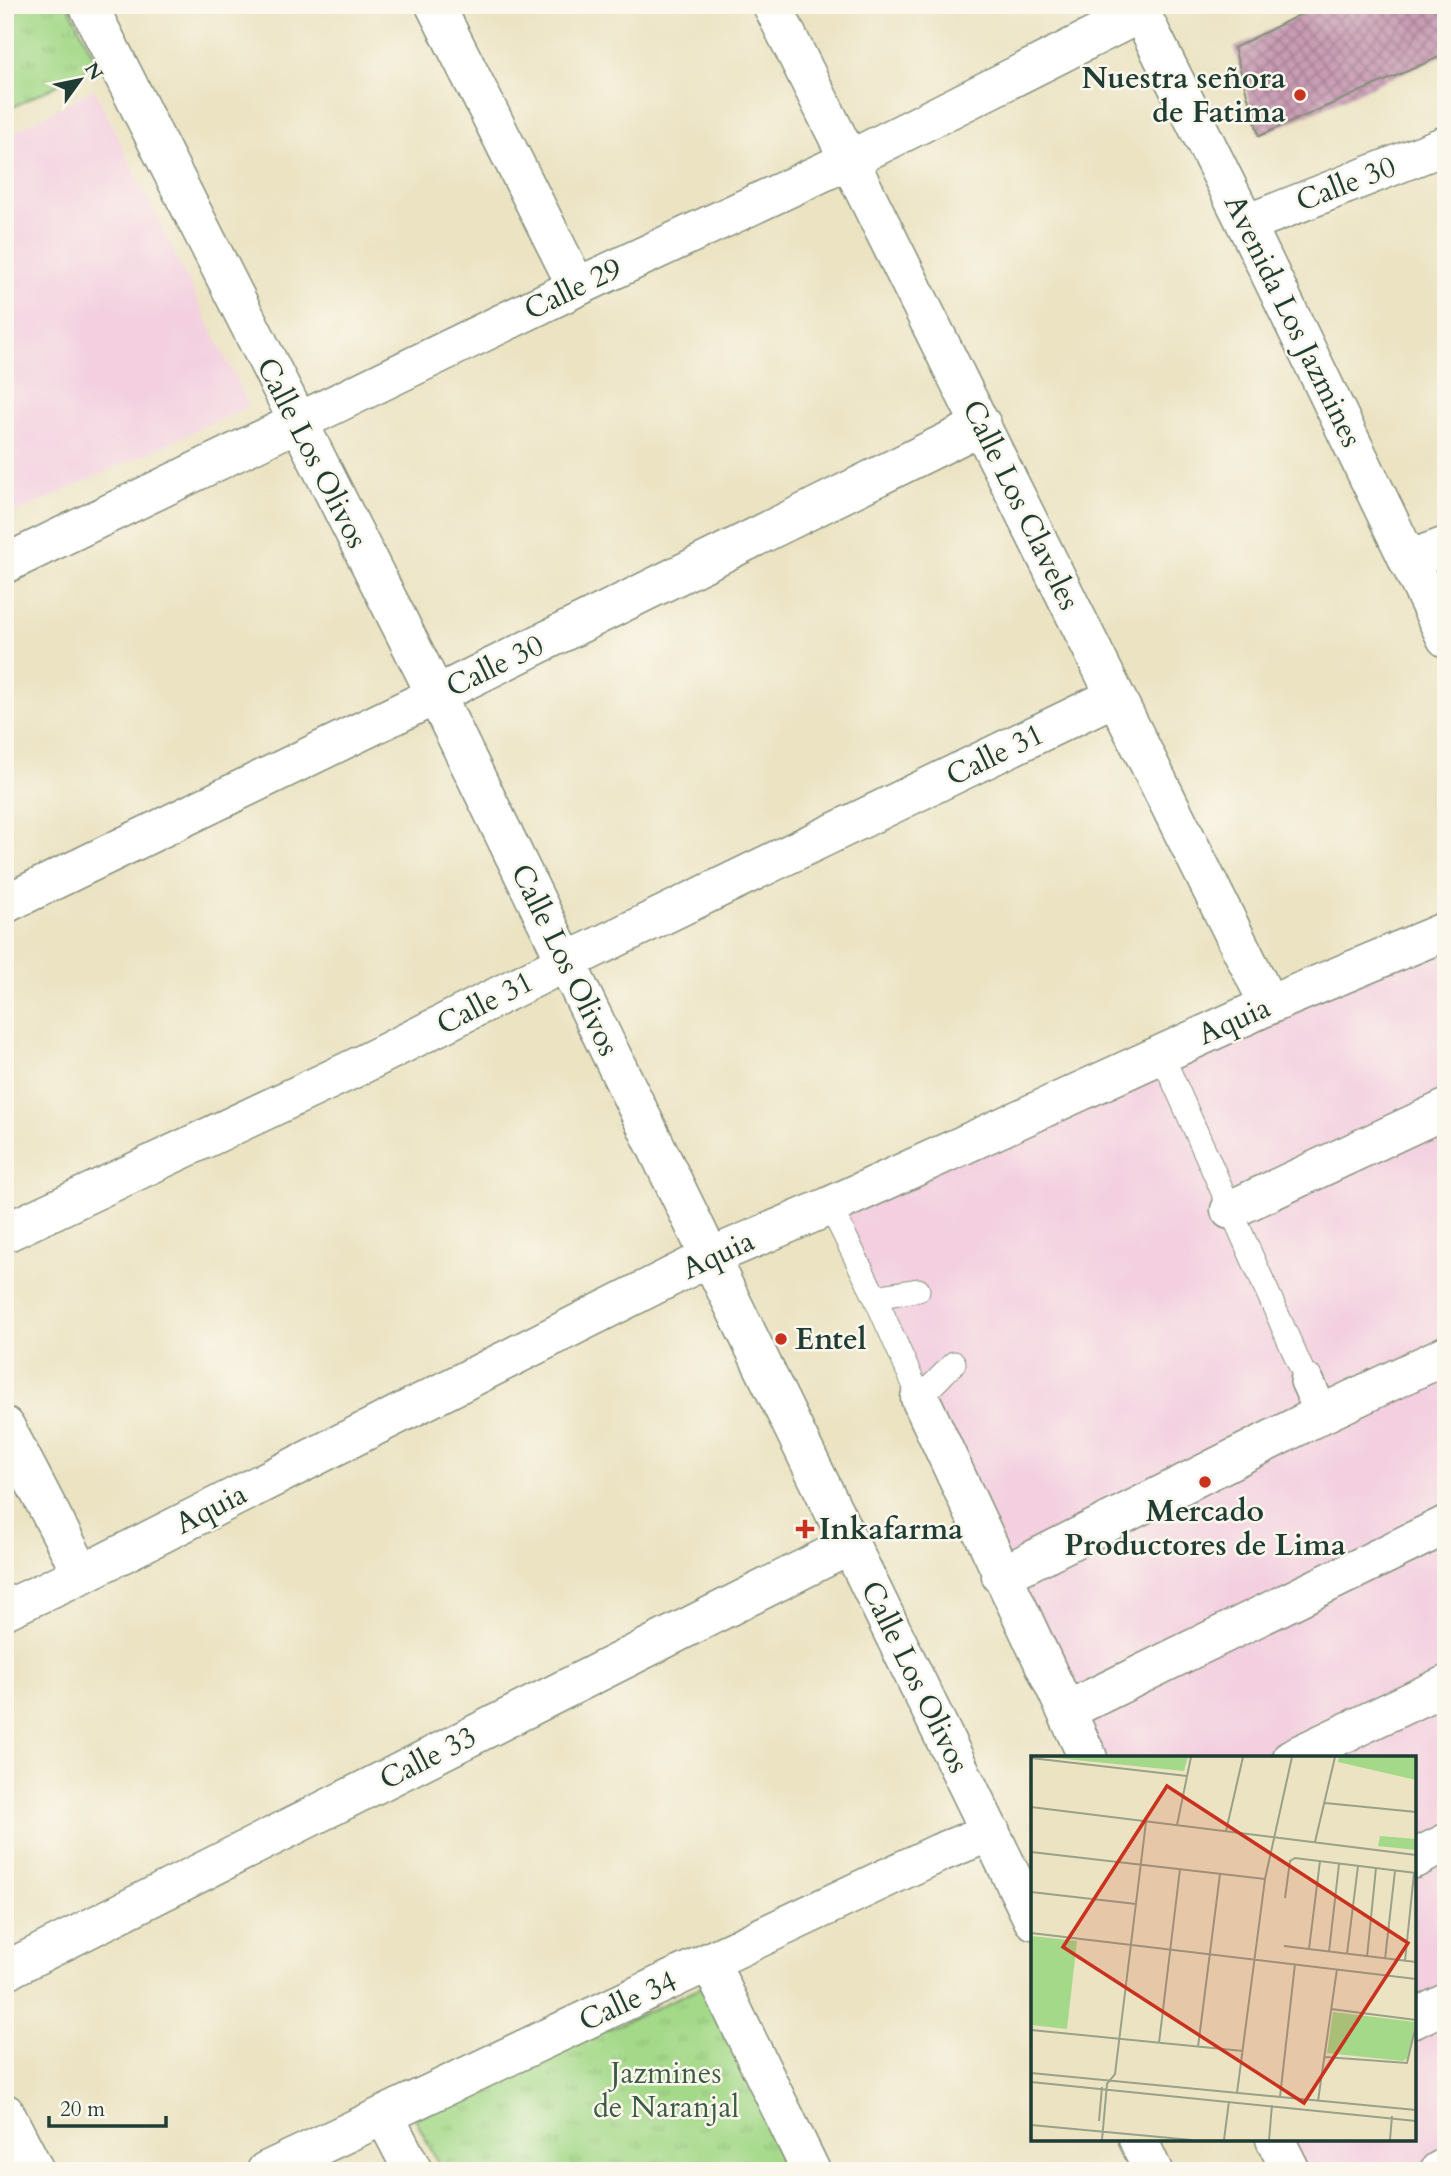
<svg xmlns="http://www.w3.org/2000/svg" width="1451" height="2176" font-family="Cardo,serif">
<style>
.built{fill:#f3cfe0}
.grass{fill:url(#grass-tufts);stroke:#628b5e;stroke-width:2}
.building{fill:url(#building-cross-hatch)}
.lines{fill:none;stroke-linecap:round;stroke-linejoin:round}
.service-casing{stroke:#85907b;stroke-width:25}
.pedestrian-casing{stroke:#85907b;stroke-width:36}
.minor-casing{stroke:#85907b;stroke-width:41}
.tertiary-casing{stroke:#85907b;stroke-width:41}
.secondary-casing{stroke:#85907b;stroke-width:41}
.service{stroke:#fff;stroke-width:23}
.pedestrian{stroke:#fff;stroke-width:33}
.minor{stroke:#fff;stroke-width:38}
.tertiary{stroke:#fff;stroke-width:38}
.secondary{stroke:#fff;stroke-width:38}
.poi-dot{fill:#c8321e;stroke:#fbf7ec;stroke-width:2.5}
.labels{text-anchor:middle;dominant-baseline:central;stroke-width:5;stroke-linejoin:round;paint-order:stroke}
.poi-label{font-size:30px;font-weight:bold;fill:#1f3d34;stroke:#fbf7ec;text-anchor:start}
.street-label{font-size:30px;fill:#1f3d34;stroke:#fbf7ec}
.park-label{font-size:30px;fill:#3a5c45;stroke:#fbf7ec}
.inset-road{fill:none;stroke:#99a189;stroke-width:2}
.view{fill:#c8321e;fill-opacity:0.15;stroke:#c8321e;stroke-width:3.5}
.inset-edge{fill:none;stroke:#1f3d34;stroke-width:3.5}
</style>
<defs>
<pattern id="grass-tufts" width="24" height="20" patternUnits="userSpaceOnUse" patternTransform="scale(1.75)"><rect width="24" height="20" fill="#a4d989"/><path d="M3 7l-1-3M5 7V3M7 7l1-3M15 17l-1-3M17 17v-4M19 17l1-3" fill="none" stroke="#8dbb77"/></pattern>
<pattern id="building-cross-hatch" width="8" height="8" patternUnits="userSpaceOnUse" patternTransform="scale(1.75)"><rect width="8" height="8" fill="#c99cb4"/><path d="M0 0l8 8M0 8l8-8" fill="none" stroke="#a38093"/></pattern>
</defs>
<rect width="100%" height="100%" fill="#fbf7ec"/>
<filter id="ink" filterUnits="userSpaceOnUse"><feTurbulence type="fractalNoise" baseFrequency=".0143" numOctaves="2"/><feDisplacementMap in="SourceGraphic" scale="14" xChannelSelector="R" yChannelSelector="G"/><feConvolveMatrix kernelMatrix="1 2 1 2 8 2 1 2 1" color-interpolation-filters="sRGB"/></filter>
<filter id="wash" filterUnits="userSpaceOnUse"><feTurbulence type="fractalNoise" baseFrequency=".00686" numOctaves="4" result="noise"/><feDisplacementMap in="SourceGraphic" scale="28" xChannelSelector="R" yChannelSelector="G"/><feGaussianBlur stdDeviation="1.57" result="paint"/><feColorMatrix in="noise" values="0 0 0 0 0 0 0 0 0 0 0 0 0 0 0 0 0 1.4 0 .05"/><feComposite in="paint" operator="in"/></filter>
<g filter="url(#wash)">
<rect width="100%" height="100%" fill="#ebe3c2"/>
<path class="built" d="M94 89 249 406 5 518V137Z
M1446 942V2171H1297L1282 2139H1414V1758H1097L830 1206Z"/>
<path class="grass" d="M5 5H68L98 65 5 111Z
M703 1986 794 2171H442L415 2118Z"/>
<g id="blocks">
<path class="building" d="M1319 5H1446V54L1259 136 1234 48Z"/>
</g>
</g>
<g filter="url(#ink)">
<use href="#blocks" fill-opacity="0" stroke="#85907b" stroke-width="2"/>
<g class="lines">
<g class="service-casing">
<path id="service" d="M1161 1053 1307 1381
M830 1206 875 1297 920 1398 954 1363
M875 1297 918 1290"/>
</g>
<g class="pedestrian-casing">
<path id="pedestrian" d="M1307 1381 1322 1414"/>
</g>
<g class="minor-casing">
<path id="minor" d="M88 5 436 695 1033 1920
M435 5 577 287
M772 5 1269 1005
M1246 224 1446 145
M1408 560 1446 546
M5 904 436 695 982 425
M1230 1210 1446 1109
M5 1233 353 1069 566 962 1114 697
M920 1398 1088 1758
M5 1426 82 1574
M1001 1576 1322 1414 1446 1355
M5 1610 82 1574 710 1257 830 1206 1269 1005 1446 931
M1066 1711 1446 1525
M1292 1758 1446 1685
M1414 1859 1446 1843
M710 1963 811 2171
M5 1971 851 1545
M1414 2019 1446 2003
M384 2115 413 2171
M1138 2139 1153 2171
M1275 2139 1291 2171
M266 2171 939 1853 991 1832
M1439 2171 1446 2167"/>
</g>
<g class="tertiary-casing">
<path id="tertiary" d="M1137 5 1246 224 1446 638
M5 564 577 287 849 160 1141 13"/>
</g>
<g class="secondary-casing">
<path id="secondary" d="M5 2113 35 2171"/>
</g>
<use href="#service" class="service"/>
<use href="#pedestrian" class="pedestrian"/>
<use href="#minor" class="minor"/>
<use href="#tertiary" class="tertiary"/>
<use href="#secondary" class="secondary"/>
</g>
</g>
<g class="poi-dot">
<circle cx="1300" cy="95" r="7"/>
<circle cx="781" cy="1339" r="7"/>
<circle cx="1205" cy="1482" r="7"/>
<path d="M801.5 1518.5h7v7h7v7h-7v7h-7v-7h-7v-7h7z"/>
</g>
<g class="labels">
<g class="poi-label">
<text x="1286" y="78" text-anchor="end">Nuestra señora<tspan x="1286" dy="34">de Fatima</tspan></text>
<text x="795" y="1339">Entel</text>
<text x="1205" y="1511" text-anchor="middle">Mercado<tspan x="1205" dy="34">Productores de Lima</tspan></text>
<text x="819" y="1529">Inkafarma</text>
</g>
<g class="street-label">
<text transform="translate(1346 184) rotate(-21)">Calle 30</text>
<text transform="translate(573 289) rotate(-26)">Calle 29</text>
<text transform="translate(1293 321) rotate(64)">Avenida Los Jazmines</text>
<text transform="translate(312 453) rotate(63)">Calle Los Olivos</text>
<text transform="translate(1021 505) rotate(64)">Calle Los Claveles</text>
<text transform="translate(495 666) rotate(-26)">Calle 30</text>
<text transform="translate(995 755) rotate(-26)">Calle 31</text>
<text transform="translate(565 960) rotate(64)">Calle Los Olivos</text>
<text transform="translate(485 1003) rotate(-27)">Calle 31</text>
<text transform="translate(1234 1021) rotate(-24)">Aquia</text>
<text transform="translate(718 1255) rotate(-25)">Aquia</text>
<text transform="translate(211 1509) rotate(-27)">Aquia</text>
<text transform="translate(915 1677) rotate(64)">Calle Los Olivos</text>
<text transform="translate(428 1758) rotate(-27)">Calle 33</text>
<text transform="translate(628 2001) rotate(-25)">Calle 34</text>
</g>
<g class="park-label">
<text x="666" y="2073">Jazmines<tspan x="666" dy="34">de Naranjal</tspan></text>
</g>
</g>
<g transform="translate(1031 1756)">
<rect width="385" height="385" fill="#ebe3c2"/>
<path d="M15 1H157L153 15ZM308 1H385V24L307 6ZM349 80 385 83V94L347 90ZM0 180 46 185 36 273 0 269ZM302 256 384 266 378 301 372 305 296 297Z" fill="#a4d989"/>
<path d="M16 235a11 11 0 1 1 22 0a11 11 0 1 1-22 0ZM330 274a10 10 0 1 1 20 0a10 10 0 1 1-20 0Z" fill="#a4d989"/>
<path class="inset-road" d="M0 2 156 20M294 47 385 56M0 51 385 99M146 69 160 1M195 75 212 1M284 86 304 1M0 96 234 123M0 136 105 148M254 142 259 105 264 102 385 117M0 177 385 223M253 190 385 206M278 193 289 105M298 196 308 108M316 198 327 110M336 201 345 112M354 203 364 115M374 205 383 117M300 253 385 264M0 274 212 295M128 287 149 113M167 291 189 118M294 301 376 307 385 269M0 317 385 354M0 326 385 365M206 337 234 123 261 1M249 341 264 208M287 345 306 213M68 365 71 331M0 369 161 384M71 384 76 328 84 318 115 66M193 384 198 345M238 384 241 349M359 384 361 360"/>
<path class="view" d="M136 30 377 187 273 347 32 191Z"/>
<rect width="385" height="385" class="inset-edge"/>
</g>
<rect width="1451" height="2176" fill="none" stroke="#fbf7ec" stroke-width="28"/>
<g transform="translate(80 80) rotate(57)" stroke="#fbf7ec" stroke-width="5" paint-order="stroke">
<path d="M0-5L12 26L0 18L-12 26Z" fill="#1f3d34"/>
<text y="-10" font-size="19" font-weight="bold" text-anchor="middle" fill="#1f3d34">N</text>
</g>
<path d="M49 2116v10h117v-10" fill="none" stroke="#1f3d34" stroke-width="3.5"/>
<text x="60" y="2116" font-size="21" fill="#1f3d34" stroke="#fbf7ec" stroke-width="5" paint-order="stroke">20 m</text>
</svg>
